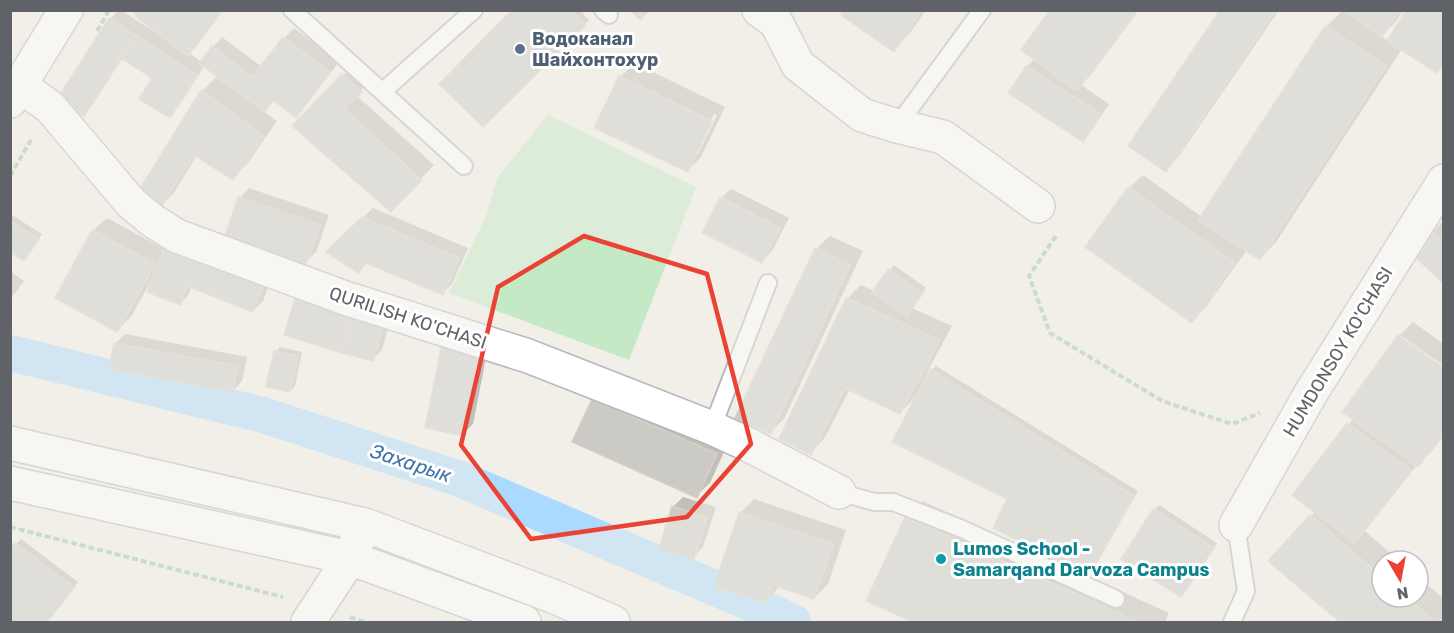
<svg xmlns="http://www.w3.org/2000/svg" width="1454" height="633" font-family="Rubik,sans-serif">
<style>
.green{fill:#c5e8c5}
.shadow{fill:#0003;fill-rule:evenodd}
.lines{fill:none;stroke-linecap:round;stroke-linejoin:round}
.canal{stroke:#aadaff;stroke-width:36}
.building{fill:#cccac5;stroke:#d6d1c6;stroke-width:1.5}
.lane-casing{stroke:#b5b8bc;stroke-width:20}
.street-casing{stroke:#b5b8bc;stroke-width:36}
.secondary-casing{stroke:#b6babf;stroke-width:36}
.path{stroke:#9cc7a9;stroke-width:4;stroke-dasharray:6 3;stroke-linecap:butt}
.lane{stroke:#fff;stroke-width:16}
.street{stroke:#fff;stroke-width:33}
.secondary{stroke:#fff;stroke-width:33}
.marked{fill:none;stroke:#ea4335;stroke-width:4.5;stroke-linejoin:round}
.service-dot{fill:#5c6f8a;stroke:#fff;stroke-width:2}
.culture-dot{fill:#0f9aa8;stroke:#fff;stroke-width:2}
.labels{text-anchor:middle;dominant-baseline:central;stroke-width:6;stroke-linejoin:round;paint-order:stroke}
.service-label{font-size:18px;font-weight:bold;fill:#4e5e75;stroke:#fff;text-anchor:start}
.street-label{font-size:18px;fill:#5f6368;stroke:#fff}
.culture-label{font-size:18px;font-weight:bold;fill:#0d838f;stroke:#fff;text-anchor:start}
.water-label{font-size:20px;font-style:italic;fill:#4174aa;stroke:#fff}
</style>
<rect width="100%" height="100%" fill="#f1efe8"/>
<path class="green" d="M548 115 696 187 629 360 449 293 486 216 497 178Z"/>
<path class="shadow" d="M119 10H121L156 33 158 31 131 10H223L198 44 189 53 202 62 213 47 222 37 262 67 284 38 294 28 339 62 305 106 296 116 274 100 263 111 277 121 247 164 233 178 197 155 173 194 160 207 138 195 202 91 216 77 234 90 236 88 205 65 179 106 169 116 155 77 123 57 93 104 84 114 110 19Z
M514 10H580L589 20 483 125Z
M847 10H926L910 33 893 50Z
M1052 10H1139L1090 76 1081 85 1109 104 1092 130 1082 140 1027 67 1035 58Z
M1222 10H1279L1179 156 1166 170Z
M1343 10H1403L1396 22 1381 36 1389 41 1444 10V65L1437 71 1402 49 1276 242 1260 258 1247 250 1205 308 1192 321 1129 188 1143 175 1202 217 1326 27Z
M357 62 374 78 356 95 434 165 405 196 294 125Z
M634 63 725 107 701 157 688 170 620 77ZM714 114 717 115 697 156H694Z
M249 188 329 215 316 252 306 262 240 198Z
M731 189 789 218 772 251 762 261 721 198Z
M373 208 468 248 452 284 442 294 368 262 358 272 328 252Z
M10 214 42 234 29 254 24 259 10 250Z
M107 218 166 250 272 276 263 301 253 311 192 286 189 294 180 304 153 277 131 317 117 330 93 231Z
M1444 221V282L1432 232Z
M830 236 863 251 784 419 770 432 816 249Z
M894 265 926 288 912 308 952 326 926 374 936 366 1138 491 1093 570 1087 576 1169 613 1165 622H917L868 600 906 518 922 501 1068 567 1069 565 918 394 900 413 850 389 824 439 810 453 781 439 847 299 861 285 874 291Z
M10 271 24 281 10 300Z
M393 310 382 350 372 360 286 334Z
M1413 322 1444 344V366L1400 335Z
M125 334 247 357 242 381 233 391 115 344Z
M1399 336V337L1444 369V435L1431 452 1418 465H1417L1365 531 1399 561H1382V597H1418V577L1444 599V622H1343L1270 561 1316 511 1294 494 1353 419 1344 412Z
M489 343 473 424 463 434 427 427Z
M280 347 302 352 295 386 290 391 276 352Z
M607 386 729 441 710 483 696 496 574 442 594 399Z
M683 497 716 507 703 547 693 557 673 507Z
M754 499 846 530 828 584 814 598 780 586 766 602 740 513Z
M1159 505 1217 543 1186 591 1181 595 1123 558 1155 510Z
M21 539 78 582 47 622H10V551Z"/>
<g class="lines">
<path class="canal" d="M10 353 263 415 460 479 750 603 793 622"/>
</g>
<path class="building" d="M140 10H223L188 56 135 16Z
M512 10H571L586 25 483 127 439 84Z
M629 10H649L641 20Z
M845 10H922L894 52 841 15Z
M1050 10H1138L1077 91 1021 50Z
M1220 10H1276L1166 172 1128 146Z
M1342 10H1400L1382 37Z
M1406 10H1444V63L1437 73 1387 41Z
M109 18 135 35 84 116 57 99Z
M1325 26 1386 66 1260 260 1198 220Z
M135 35 197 75 170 118 139 99 152 78 121 58Z
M283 37 330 72 296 118 273 100 265 112 199 63 212 46 252 77Z
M1026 66 1101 114 1083 142 1008 93Z
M342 74 362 92 344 109 422 180 391 212 292 126Z
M619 76 712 121 688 172 594 128Z
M201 90 264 136 233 180 194 155 160 209 136 195Z
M1128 187 1235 263 1192 323 1085 247Z
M238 197 320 225 306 264 225 236Z
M720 197 780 228 762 263 702 233Z
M362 217 459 258 443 295 366 263 358 273 326 252Z
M10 221 39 239 24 261 10 252Z
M92 230 155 264 117 332 55 298Z
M1431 231 1444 242V284L1413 255Z
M165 247 264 286 253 312 187 286 180 305 147 292Z
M815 248 850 265 771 434 735 418Z
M888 269 923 293 907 316 872 292Z
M296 295 354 311 342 353 284 335Z
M846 298 940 340 900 414 845 388 811 455 779 439Z
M354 311 385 320 373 361 342 353Z
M1398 335 1444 368V432L1418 467 1342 412Z
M114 343 238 366 233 392 109 369Z
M442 344 481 352 464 436 425 428Z
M274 351 298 356 290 392 266 387Z
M930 369 1134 496 1088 576 993 528 1007 499 892 442Z
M592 399 717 454 697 498 572 442Z
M1347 423 1411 470 1355 543 1292 495Z
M672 506 707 517 694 559 659 549Z
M1153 509 1214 548 1181 597 1121 559Z
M739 512 834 544 814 599 773 585 767 603 714 586Z
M1310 515 1382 577V597H1406L1435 622H1340L1268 561Z
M905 517 1138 622H913L866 601Z
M15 543 74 588 47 622H10V549Z"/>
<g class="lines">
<g class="lane-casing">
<path id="lane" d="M292 10 464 166
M603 10 609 15
M382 92 474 10
M897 126 982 10
M712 428 768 283
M839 492 874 502H893L960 528 1116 599
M1232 622 1246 591 1236 525"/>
</g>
<g class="street-casing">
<path id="street" d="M759 10 776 22 798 65 862 115 897 126 943 137 1038 206
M19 85 50 107 131 203 153 221 177 236 345 298 528 356 712 428 745 443 839 492
M10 443 365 525 555 597 613 622
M10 483 350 558 524 622
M1236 525 1311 393 1444 181
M308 622 350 558 358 539"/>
</g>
<g class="secondary-casing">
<path id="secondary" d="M10 101 66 10"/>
</g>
<path class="path" d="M97 31 109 10
M10 176 32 138
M1056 236 1029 276 1050 333 1162 401 1232 424 1260 413
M10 527 283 597
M350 617 365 622"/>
<use href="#lane" class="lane"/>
<use href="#street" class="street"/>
<use href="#secondary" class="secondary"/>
</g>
<path d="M0 0H1454V633H0ZM584 236 707 274 751 444 687 517 531 539 461 445 498 287Z" fill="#f1efe8" fill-opacity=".55" fill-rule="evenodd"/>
<path class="marked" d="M584 236 707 274 751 444 687 517 531 539 461 445 498 287Z"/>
<circle class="service-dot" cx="520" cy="49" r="6"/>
<circle class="culture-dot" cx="941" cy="559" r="6"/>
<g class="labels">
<g class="service-label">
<text x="532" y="39">Водоканал<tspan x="532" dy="21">Шайхонтохур</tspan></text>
</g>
<g class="street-label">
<text transform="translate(408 318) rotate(18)">QURILISH KO'CHASI</text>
<text transform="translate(1338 352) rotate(-59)">HUMDONSOY KO'CHASI</text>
</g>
<g class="culture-label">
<text x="953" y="549">Lumos School -<tspan x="953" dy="21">Samarqand Darvoza Campus</tspan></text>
</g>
<g class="water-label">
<text transform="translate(411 463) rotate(18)">Захарык</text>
</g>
</g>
<rect width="1454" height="633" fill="none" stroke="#5f6368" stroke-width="24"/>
<g transform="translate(1400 579) rotate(170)"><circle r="28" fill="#ffffff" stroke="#bfc1c3" stroke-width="1.5"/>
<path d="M0-4.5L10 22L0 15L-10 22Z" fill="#ea4335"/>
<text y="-9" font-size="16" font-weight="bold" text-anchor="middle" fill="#5f6368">N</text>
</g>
</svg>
